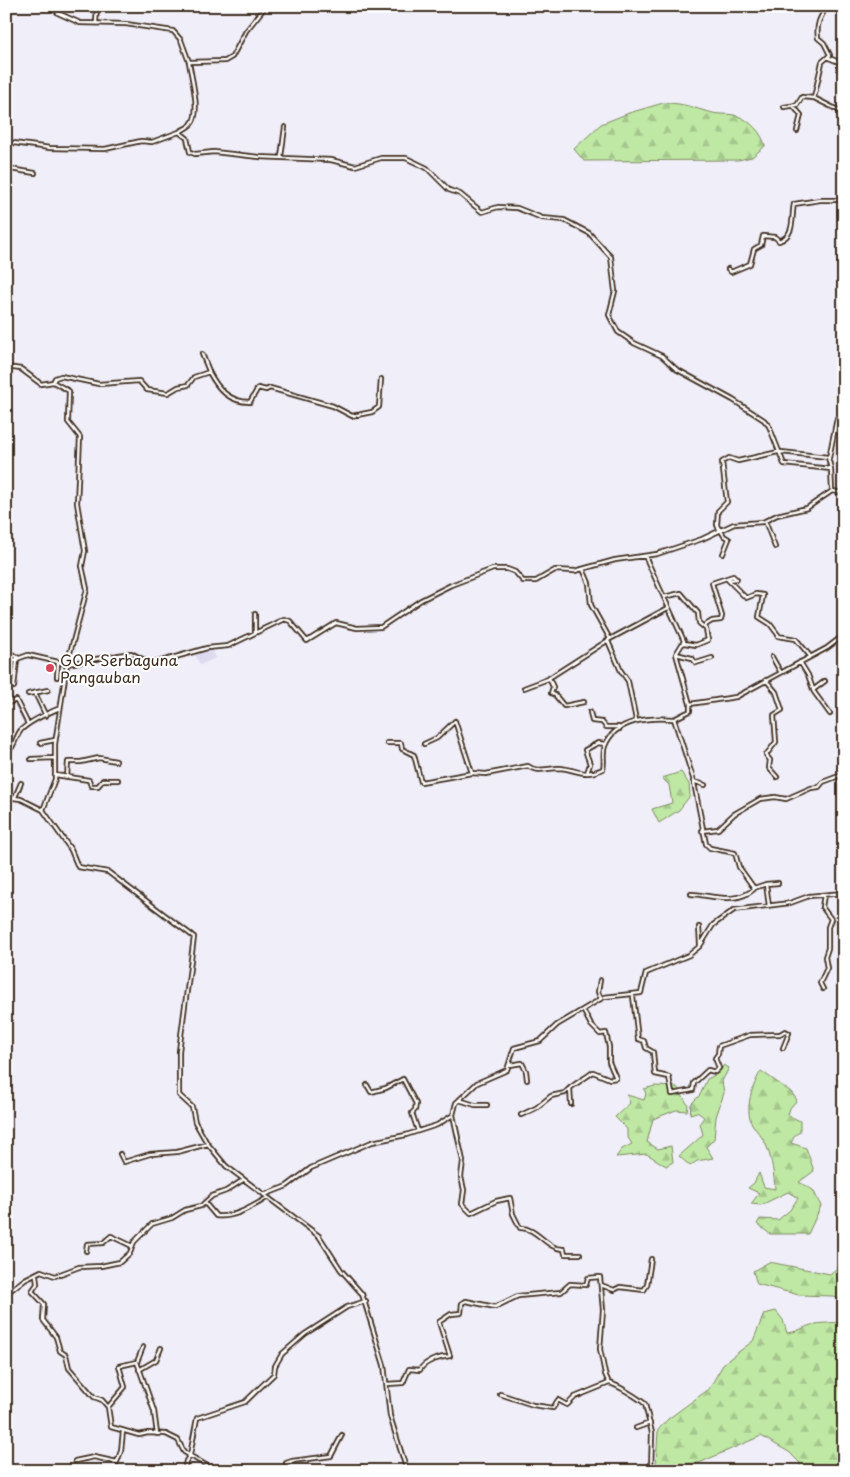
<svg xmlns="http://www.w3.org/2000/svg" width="850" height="1477" font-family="'Playpen Sans',sans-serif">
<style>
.built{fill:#dedaf0}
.forest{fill:url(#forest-firs);stroke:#7d8961}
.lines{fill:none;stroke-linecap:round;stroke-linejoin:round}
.stream{stroke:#648a91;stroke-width:1}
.minor-casing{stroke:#3b2a1e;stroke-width:6}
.minor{stroke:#fff;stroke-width:2.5}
.poi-dot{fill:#d1495b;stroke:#fff;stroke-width:2}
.labels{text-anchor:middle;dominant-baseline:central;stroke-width:4;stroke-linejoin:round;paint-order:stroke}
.poi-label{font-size:15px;fill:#3b2a1e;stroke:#fff;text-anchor:start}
</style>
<defs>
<pattern id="forest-firs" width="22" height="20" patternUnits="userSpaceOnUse" patternTransform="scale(1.25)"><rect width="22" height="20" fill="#bfe8a4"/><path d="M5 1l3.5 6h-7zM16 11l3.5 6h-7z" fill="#a5c78d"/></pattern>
</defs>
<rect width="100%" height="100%" fill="#f0eef8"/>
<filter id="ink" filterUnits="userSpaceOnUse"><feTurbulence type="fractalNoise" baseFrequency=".02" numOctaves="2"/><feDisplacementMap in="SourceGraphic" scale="10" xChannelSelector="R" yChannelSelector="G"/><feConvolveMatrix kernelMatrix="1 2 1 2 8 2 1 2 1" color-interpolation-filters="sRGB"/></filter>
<g filter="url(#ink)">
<path class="built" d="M212 648 215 658 200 665 195 654Z"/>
<path class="forest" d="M663 103C686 103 692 108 713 113 721 115 729 113 737 116 749 119 763 134 765 146L752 157 738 160 584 161 574 149 601 124 629 113Z
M681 772 689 784 690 796 679 810 659 823 652 809 672 803 669 785 662 778Z
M724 1065 729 1068 722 1081 724 1093 716 1117 714 1139 706 1147 713 1158 697 1161 690 1166 679 1156 703 1135 700 1123 704 1117 697 1112 690 1114 691 1104 700 1095 707 1079 719 1073Z
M761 1071 791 1092 797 1100 790 1108 788 1115 800 1121V1132L795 1135 791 1143 806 1148 814 1171 799 1182 813 1190 821 1206 808 1234H770L757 1224 760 1219 778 1220 790 1210 798 1198 788 1192 761 1205 751 1204 759 1193 748 1188 754 1183 759 1173 764 1187 775 1189C774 1175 772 1160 767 1147 763 1137 757 1132 752 1124 744 1108 753 1084 761 1071Z
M655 1086 677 1087 688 1105 687 1111 676 1110 653 1119 647 1142 658 1149 671 1146 673 1162 666 1166 647 1154 616 1157 622 1149 632 1144 627 1136V1129L615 1117 630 1103 627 1095 644 1100 646 1094 644 1089Z
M769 1262 830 1274 844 1262V1302L833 1296 799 1295 757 1284 753 1271Z
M776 1311 783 1320 787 1333C797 1332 802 1328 811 1325 821 1322 832 1324 844 1321V1471H800V1463L789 1452 761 1436 699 1463 656 1465 658 1430 668 1419 709 1389 724 1363 753 1341 764 1314Z"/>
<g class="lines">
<path class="stream" d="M837 374 844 370"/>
<g class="minor-casing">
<path id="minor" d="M52 6 58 13 80 23 126 24 173 31 181 40 189 62 225 61 232 57 246 31 266 6
M96 23 97 6
M829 58 844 64
M814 98 844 113
M784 107 797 105 802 97 814 98 822 62 830 55 824 43 818 38C816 24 820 18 827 6
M794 107 801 115 797 131
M179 132C183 129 190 127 192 123 201 112 191 76 189 62
M6 142 50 148 105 149 141 141 152 142 179 132 187 138 190 152 195 154 214 152 259 157 331 160 355 166 381 158H406L427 168 449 190 460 194 482 212 498 207 517 208 542 218 564 220 589 233 611 257 615 291 609 315 618 332 634 343 662 356 676 369 733 400 764 420 769 426 784 464 831 469 832 491
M281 157 285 127
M6 173 10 169 35 173
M6 186 8 185
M728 269 731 272 750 264 754 249 761 245 763 236 775 237 779 241C796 235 791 217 794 204L820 200H844
M202 354 209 371
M6 367 21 369 41 384 53 382 69 391 68 422 80 437 77 503 85 551 82 566 87 589 67 664 55 744V779L43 810 71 850 78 867 108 872 194 937 179 1051V1095L192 1107 195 1122 207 1143 226 1166 319 1236 341 1270 362 1294 384 1365 390 1416 407 1471
M53 382 55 378 61 376 99 384 139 381 147 390 168 393 178 387 188 385 194 377 209 372C218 389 229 402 250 402L258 388 266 390 270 388 333 406 352 416 372 412 379 407 381 379
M781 452 828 457 831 469
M829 458 837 418 844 416
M765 521 775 547
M719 529 717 525 718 511 727 502 722 462 729 458 738 461 778 452
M720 529 724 536 729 539 723 554
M645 556 684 641 676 654 690 704 736 697 827 648 844 635
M583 569 589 583 591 605 610 639 549 678 553 687 551 693 555 695 564 706 584 702
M737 579 728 580 746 598 756 594 763 595 759 617 770 624 779 636
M664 597 681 593 698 613 699 623 706 629 708 640 696 645 684 643
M255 614V632
M704 626 712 621 721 620 722 616 712 583 733 576 735 578
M778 636 796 639 810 656
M610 639 668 608
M608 641 621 671 628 681 636 720
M12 654 19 658
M676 654 692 658 696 663 712 658
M772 657 781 673
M800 662 808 675 814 692 830 714
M6 663 28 655 67 664 131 653 146 661 158 662 207 648 228 646 284 619 290 621 307 641 336 623 357 628 381 627 421 600 451 585 493 569H507L515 572 523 581H536L555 570 575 571 615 560 657 554 702 539 734 524 763 522 777 515 807 508 832 491 844 493
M57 677 58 663
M766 680 776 692 782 710 774 715 776 742 766 755 770 760 769 768 777 777
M14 687 17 660
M524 688 548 679
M813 690 825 681
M35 693 46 716
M28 694 48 690
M6 704 16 700 28 724
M690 704V711L674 719 693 778 706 844 710 848 735 853 739 867 754 888 766 884 769 906
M590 712 592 721 602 722 606 727H618L620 729
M40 743 55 740
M387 743H401L402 749 414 755 421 782 472 773 486 774 528 766C537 773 548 768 559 768 577 769 583 778 603 769 605 762 602 753 605 746 615 719 651 717 674 719
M424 744 437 738 455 721 472 773
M6 753C15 748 15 737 21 730 31 720 48 713 60 708
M31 759 54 758
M587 773 590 764 585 750 598 743 605 744
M55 775 89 780 91 786H98L103 780H118
M67 777 68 762H81L99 758 116 761
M693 781 705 785
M6 797 21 799 43 810
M15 797 21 783
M702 831 718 829 734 814 760 799 775 797 786 799 811 788 819 787 823 782 844 774
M766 884 778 883
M691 894C712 895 736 905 754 889
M699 927 700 944
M600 980 598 992 601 999
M823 989 820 983 827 968 825 957 828 948V927L831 919 822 907 824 895
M633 996 638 1039 644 1041 646 1048 653 1052 655 1074 669 1077 672 1094 693 1090 694 1083 708 1070 715 1072 719 1068 715 1058 718 1054 719 1046 750 1035 780 1034 785 1031 789 1033 783 1048
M510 1065 522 1063 526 1071 527 1080
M367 1085 371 1092 386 1088 403 1079 416 1104 415 1110 412 1113 418 1131
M570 1088 571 1104
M459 1100 475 1105H487
M453 1115 463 1161 461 1177 464 1190 462 1204 471 1213 496 1201 510 1198 513 1214 520 1228C537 1227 547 1250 564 1249L565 1254H580
M521 1115 536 1108 551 1096 565 1093C570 1086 586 1078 593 1072L610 1079 616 1078 609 1062V1047L606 1033 600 1034 591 1025 583 1010
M120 1154 124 1162 150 1154 177 1152 208 1144
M264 1195 287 1186 311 1168 372 1142 406 1135 437 1125 453 1115 456 1103 477 1083 507 1070 514 1048 540 1041 557 1025 604 997 641 993 646 973 689 955 700 946 713 925 734 910 790 903 809 896 844 893
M205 1203 216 1216C235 1218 251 1207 267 1198
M86 1251 87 1244 103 1243 111 1236 132 1246
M36 1275 37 1284 32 1291 44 1304 43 1320 56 1337 60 1351 66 1355 69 1368 94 1397 102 1400 108 1407 111 1427 139 1435 148 1433 166 1434 178 1440 184 1452 216 1471
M601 1285 614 1290 620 1287 644 1290 647 1285 651 1259
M6 1294 25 1279 41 1271 55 1276 79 1267 101 1266 120 1262 130 1253 134 1242 152 1224 172 1218 185 1210 201 1206 212 1196 226 1191 243 1180
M137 1362 154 1411 157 1434
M139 1370 156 1360 161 1348
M387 1384 403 1383 409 1369 420 1370C424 1361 441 1357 450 1356L439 1322 451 1314 461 1313 462 1303 466 1301 495 1307 518 1296 561 1292 570 1284 586 1285 588 1278 600 1277 603 1310 600 1349 605 1374 609 1383C616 1384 640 1399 645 1404L652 1433 651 1471
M500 1394 533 1405 553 1408 558 1400 567 1405 575 1397 609 1383
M108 1407 125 1387 119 1366 137 1362 143 1347
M636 1428 650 1423
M75 1461 94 1457 117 1462 121 1451 123 1431
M184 1471 186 1461 190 1455 197 1418 245 1402 274 1374 275 1366 282 1354 305 1334 347 1307 366 1301
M288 1471 286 1463 292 1461 331 1456 342 1435"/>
</g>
<use href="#minor" class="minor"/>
</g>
</g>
<circle class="poi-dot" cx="50" cy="668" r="5"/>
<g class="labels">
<g class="poi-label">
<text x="60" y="659">GOR Serbaguna<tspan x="60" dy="17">Pangauban</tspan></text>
</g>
</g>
<rect width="850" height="1477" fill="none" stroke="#fff" stroke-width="25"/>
<rect x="12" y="12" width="825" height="1452" fill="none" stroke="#3b2a1e" stroke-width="2" filter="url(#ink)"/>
</svg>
